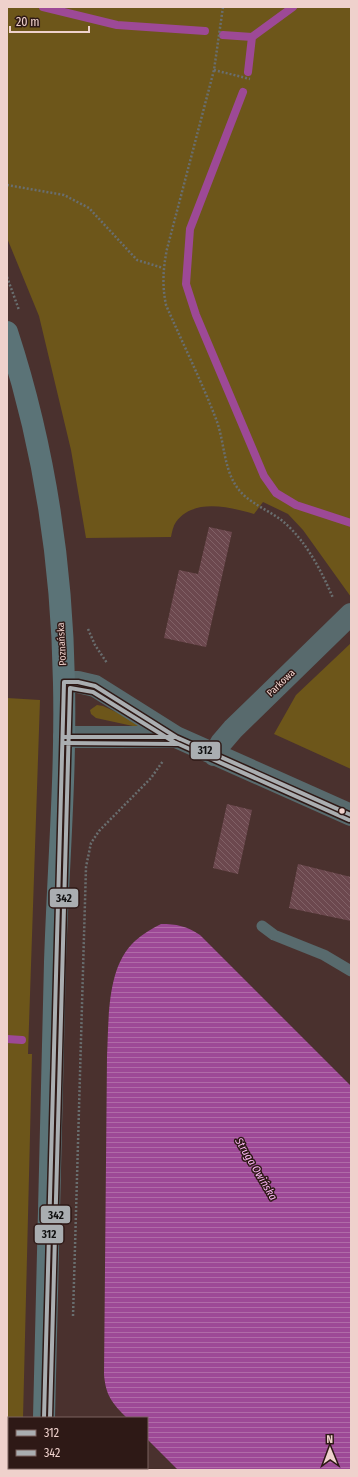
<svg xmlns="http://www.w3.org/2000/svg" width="358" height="1477" font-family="'Fira Sans Condensed',sans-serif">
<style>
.green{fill:#6d561a}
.water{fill:url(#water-rules)}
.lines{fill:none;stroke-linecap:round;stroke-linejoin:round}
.stream{stroke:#9d4996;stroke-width:8}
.building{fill:url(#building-back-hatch)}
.path{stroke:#696e6f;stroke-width:2.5;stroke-dasharray:2 2;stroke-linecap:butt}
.service{stroke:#586a6d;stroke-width:11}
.minor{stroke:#586a6d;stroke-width:22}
.secondary{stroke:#5b7377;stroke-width:22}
.bus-1-casing{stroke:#2e1916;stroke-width:7}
.bus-2-casing{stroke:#2e1916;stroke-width:7}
.bus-1{stroke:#aaaeb1;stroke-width:4}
.bus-2{stroke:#aaaeb1;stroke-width:4}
.bus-dot{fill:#efd1cc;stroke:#2e1916;stroke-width:1.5}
.labels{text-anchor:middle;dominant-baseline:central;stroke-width:3;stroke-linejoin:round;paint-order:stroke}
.street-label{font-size:10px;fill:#efd1cc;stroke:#2e1916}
.water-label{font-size:11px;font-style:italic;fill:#feb9f8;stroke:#2e1916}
.line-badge{stroke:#2e1916;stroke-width:1.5}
.pale-badge-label{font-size:11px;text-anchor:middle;font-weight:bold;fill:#111}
</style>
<defs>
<pattern id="water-rules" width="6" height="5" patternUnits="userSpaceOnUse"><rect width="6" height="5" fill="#9d4996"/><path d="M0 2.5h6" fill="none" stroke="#b06ba8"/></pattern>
<pattern id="building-back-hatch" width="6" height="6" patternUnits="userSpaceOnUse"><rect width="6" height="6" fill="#6c484e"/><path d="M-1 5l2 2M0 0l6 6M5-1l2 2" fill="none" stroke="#816166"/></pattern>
</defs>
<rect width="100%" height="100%" fill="#4a312e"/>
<path class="green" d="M7 7H351V597L303 530 288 514 263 502 254 514C230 507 193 498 176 522 173 526 172 532 171 537L86 538 71 450 39 316 7 238Z
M351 643V769L274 734 296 695Z
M7 698 40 700 28 1054H32L23 1418H9V1468H21V1470H7Z
M97 705 103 706 144 725 142 728 96 718 91 714 90 710Z"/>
<path class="water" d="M161 924C176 924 187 926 200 935L351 1086V1470H178L147 1439V1418H127C112 1403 106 1396 104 1375L107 1056C109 1021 106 967 135 941 143 934 151 929 161 924Z"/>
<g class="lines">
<path class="stream" d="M43 7 117 25 205 31
M223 35 252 37 293 7
M248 72 252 37
M243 92 190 229 186 284 196 315 264 476 276 493 296 505 351 523
M7 1039 22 1040"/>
</g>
<path class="building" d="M209 527 232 532 206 647 164 638 179 570 198 574Z
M227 804 252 810 238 874 213 868Z
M298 864 351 877V921L289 908Z"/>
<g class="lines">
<path class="path" d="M223 7 214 70 167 249C163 269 162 285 166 305 182 342 201 380 216 419 225 442 223 470 239 490 251 505 272 511 286 524 307 543 322 572 333 598
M214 70 250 79
M7 185 64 195 89 208 137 260 163 268
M7 277 19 310
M88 629 95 645 107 663
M73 1316 86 867 91 843 99 831 151 778 163 761"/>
<path class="service" d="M262 926 274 935 324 955 351 971"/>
<path class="minor" d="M64 682H78L95 686 176 737 351 815
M64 737H176
M214 755 221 743 233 729 351 614"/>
<path class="secondary" d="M7 332C44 445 62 563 64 683 66 776 58 869 55 962 51 1114 48 1266 44 1418
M43 1470V1468"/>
<g class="bus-1-casing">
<path id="bus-1" d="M64 682H78L95 686 176 737 351 815
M64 737H176L180 739
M44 1418 64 682"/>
</g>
<g class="bus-2-casing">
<path id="bus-2" d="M64 743 177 744
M50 1418 70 688 93 692 174 742 349 820"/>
</g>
<use href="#bus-1" class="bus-1"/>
<use href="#bus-2" class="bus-2"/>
</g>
<circle class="bus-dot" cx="342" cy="811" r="3.5"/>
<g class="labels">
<g class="street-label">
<text transform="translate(62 644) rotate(-93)">Poznańska</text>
<text transform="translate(281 683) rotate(-44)">Parkowa</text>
</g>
<g class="water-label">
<text transform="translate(256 1169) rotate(59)">Struga Owińska</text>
</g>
</g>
<g class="line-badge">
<rect x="190" y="741" width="31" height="19" rx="4" fill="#aaaeb1"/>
<rect x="49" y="888" width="30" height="20" rx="4" fill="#aaaeb1"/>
<rect x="40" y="1205" width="31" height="19" rx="4" fill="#aaaeb1"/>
<rect x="34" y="1224" width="30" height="20" rx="4" fill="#aaaeb1"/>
</g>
<g class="pale-badge-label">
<text x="205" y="754">312</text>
<text x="64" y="902">342</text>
<text x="56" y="1219">342</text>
<text x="49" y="1238">312</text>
</g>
<rect width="358" height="1477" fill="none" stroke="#efd1cc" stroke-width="16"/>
<rect x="8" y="1417" width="140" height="52" fill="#2e1916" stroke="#7b635f"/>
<rect x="16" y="1430" width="20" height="6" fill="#aaaeb1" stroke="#7b635f"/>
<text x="44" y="1437" font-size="12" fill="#efd1cc">312</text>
<rect x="16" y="1450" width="20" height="6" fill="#aaaeb1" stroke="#7b635f"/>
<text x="44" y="1457" font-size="12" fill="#efd1cc">342</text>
<g transform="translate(330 1449) rotate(359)" stroke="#2e1916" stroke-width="3" paint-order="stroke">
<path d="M0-3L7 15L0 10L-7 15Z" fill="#efd1cc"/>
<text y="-6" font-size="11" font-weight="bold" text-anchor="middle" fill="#efd1cc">N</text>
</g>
<path d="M10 26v6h79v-6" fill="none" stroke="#efd1cc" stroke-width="2"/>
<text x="16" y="26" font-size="12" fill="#efd1cc" stroke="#2e1916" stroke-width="3" paint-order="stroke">20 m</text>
</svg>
